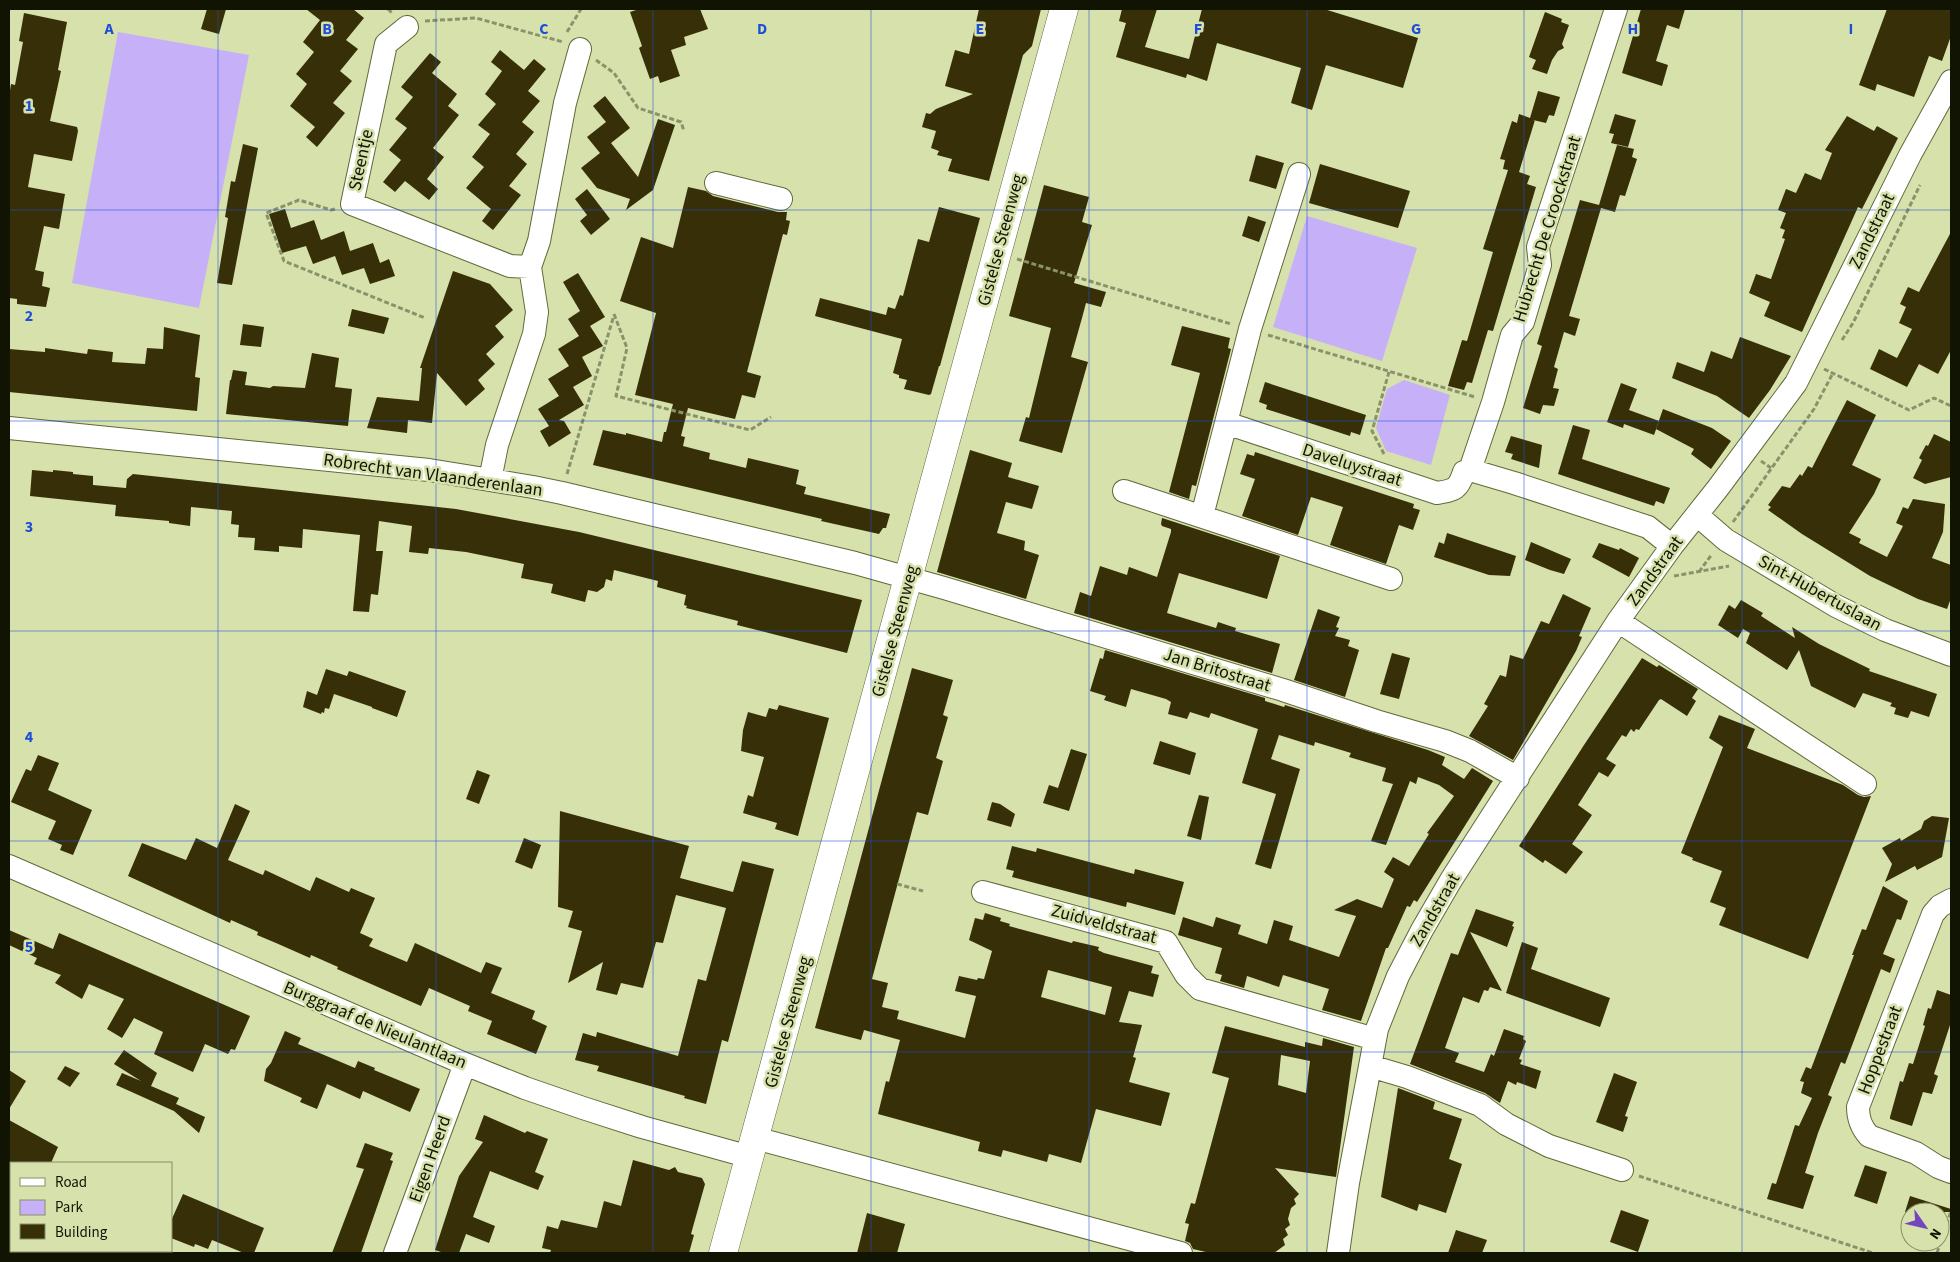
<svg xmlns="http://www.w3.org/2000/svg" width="1960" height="1262" font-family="'Source Sans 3',sans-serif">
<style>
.green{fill:#c6b1f9}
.building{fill:#372f08;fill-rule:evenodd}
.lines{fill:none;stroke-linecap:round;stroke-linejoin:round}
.minor-casing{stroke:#606939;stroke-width:24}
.major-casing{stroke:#606939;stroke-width:29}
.path{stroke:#8a926b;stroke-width:3;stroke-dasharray:5 2.5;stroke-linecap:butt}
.minor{stroke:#fff;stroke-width:22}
.major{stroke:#fff;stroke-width:28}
.grid{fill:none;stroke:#1d4ed8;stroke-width:1;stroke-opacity:0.55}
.labels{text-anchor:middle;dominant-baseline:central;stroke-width:5;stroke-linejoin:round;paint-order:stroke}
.street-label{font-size:18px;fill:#111403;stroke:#d6e1ac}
.grid-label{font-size:16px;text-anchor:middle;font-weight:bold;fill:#1d4ed8;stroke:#d6e1ac;stroke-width:5;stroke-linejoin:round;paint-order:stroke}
</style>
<rect width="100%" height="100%" fill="#d6e1ac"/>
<path class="green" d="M118 32 249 55 199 308 72 283Z
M1307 216 1417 248 1382 361 1273 327Z
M1404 380 1450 395 1431 465 1386 451 1376 428 1387 389Z"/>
<path class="building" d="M207 9H226L219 34 201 29Z
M306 9H353L364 18 346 40 358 49 340 71 352 81 333 103 345 113 317 147 306 137 315 127 290 106 307 84 296 74 314 52 303 42 320 20Z
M639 9H700L708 29 684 37 686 45 671 50 680 76 660 83 658 76 650 79 639 48 642 46 630 12Z
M979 9H1041L1032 46 1023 55 989 181 948 171 952 159 937 155 939 151 931 148 936 131 922 127 926 113 930 114 936 109 973 94 945 86 955 50 969 54Z
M1122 9H1157L1145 47 1189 59 1202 9H1324L1418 38 1403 88 1326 65 1312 110 1291 103 1301 68 1217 43 1207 81 1187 74 1186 78 1116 57 1126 23 1119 21Z
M1641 9H1685L1679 29 1667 25 1656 61 1668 65 1662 86 1622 73Z
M1887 9H1951V36L1942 61 1929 56 1914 97 1877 84 1875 91 1859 85Z
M1545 12 1562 19 1561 22 1569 25 1562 44 1564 48 1558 51 1552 60 1547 74 1532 69 1536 60 1529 57Z
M24 13 67 22 58 70 61 71 50 121 77 127 78 131 72 161 34 154 28 187 65 194 59 229 44 226 35 270 44 272 42 286 50 288 46 307 17 304V299L9 298V97L11 84 15 85 23 42 19 41Z
M500 50 524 70 534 59 546 69 528 91 540 101 522 122 534 132 516 154 527 164 509 186 521 195 493 230 482 221 491 209 466 188 484 167 472 157 490 134 478 125 496 104 485 94 502 71 491 62Z
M430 53 441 62 432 73 457 94 448 106 459 115 433 148 444 157 427 179 438 189 429 200 405 181 395 192 383 182 401 160 389 150 407 128 395 119 413 97 401 87Z
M1538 91 1560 97 1554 116 1549 115 1546 123 1533 120H1535L1519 172 1530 176 1527 184 1536 187 1493 331 1488 330 1472 383 1467 382 1464 390 1448 386 1462 340 1467 341 1493 252 1483 249 1508 170 1503 169 1505 160 1500 159 1512 121 1517 123 1519 114 1530 118Z
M605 96 630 128 611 143 638 177 658 119 675 125 653 190 626 210 630 199 597 188 581 168 600 153 587 137 606 122 593 106Z
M1615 114 1636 120 1628 147 1611 143 1614 134 1609 133Z
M1847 116 1874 131 1877 126 1898 138 1862 209 1858 207 1802 332 1764 316 1770 302 1749 293 1756 274 1771 279 1785 239 1782 238 1785 230 1780 228 1786 213 1778 210 1786 189 1796 193 1805 173 1821 180 1832 153 1825 150Z
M243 144 258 148 232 285 217 283 228 218 225 217 231 181 235 182Z
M1617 145 1634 149 1632 157 1637 159 1625 196 1620 195 1615 212 1601 208 1569 316 1580 319 1575 336 1564 332 1554 367 1558 369 1553 388 1559 389 1554 406 1543 405 1540 414 1523 408 1542 346 1537 344 1580 200 1599 205Z
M1256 155 1284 163 1276 189 1249 181Z
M1320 164 1410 191 1398 228 1309 203Z
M1044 185 1089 197 1082 222 1092 225 1074 283 1106 292 1101 307 1086 303 1082 318 1071 357 1088 362 1062 453 1019 441 1026 417 1029 418 1051 328 1009 316Z
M688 187 706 191 713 196 778 212H787L786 220 790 221 787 235 783 234 747 372 761 376 755 398 742 395 735 419 688 408 681 436 685 437 683 446 710 453 709 459 746 468 748 458 799 470 796 484 806 487 804 494 890 514 886 528H883L879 534 821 521 822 519 593 465 603 430 626 435V433L662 442 664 432H666L673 404 635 395 656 313 620 301 641 237 673 248Z
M587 189 610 219 591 235 580 221 587 215 575 199Z
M939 207 980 218 940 366H939L931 394 929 395 904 389 907 380 899 378V375L893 373 902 339 815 316 820 298 886 315 888 307 895 309 900 295 903 296 918 239 929 242Z
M285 209 291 228 314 220 321 240 344 231 350 251 373 243 380 263 389 259 395 276 370 284 364 268 342 275 335 256 313 264 306 246 282 253 269 214Z
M1248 216 1266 222 1259 242 1242 236Z
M1951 232V350L1938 374 1919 364 1907 387 1870 369 1879 349 1897 358 1912 329 1899 323 1906 307 1900 304 1908 287 1919 292Z
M453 271 490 284 513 310 495 326 504 337 486 354 495 364 478 380 485 389 466 406 437 373 432 423 408 420 407 433 367 428 377 397 419 401 422 368H420Z
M578 273 605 317 590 326 603 346 582 357 592 376 573 387 584 405 559 420 564 421 571 433 549 447 540 431 549 426 538 409 559 396 548 379 569 366 558 349 579 336 568 319 580 311 563 282Z
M352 309 389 318 384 334 348 326Z
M243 324 264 327 261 347 240 345Z
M1182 326 1230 338 1228 348 1231 349 1196 486 1192 485 1189 499 1169 492 1200 373 1171 365Z
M164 327 200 335 195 377 200 378 197 411 9 392V349L45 352V348L87 354 88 349 113 352 112 362 145 364 147 348 163 349Z
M1740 337 1791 356 1770 390 1749 418 1717 396 1672 378 1677 362 1704 372 1711 351 1732 359Z
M312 353 339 358 335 387 352 389 348 426 226 414 230 380H231L233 370 247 372 245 385 270 388 273 386 305 388Z
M1265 382 1366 415 1360 435 1351 432 1350 436 1266 409 1267 405 1259 402Z
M1621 383 1637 389 1629 410 1659 421 1654 435 1624 424 1623 428 1607 422Z
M1847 400 1876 415 1852 465 1881 479 1874 494 1849 533 1861 539 1859 543 1887 557 1903 526 1896 523 1903 507 1908 509 1913 499 1945 504 1943 532 1932 558 1951 565V598L1947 609 1918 599 1870 576 1802 534 1768 510 1771 507 1768 505 1782 486 1790 488 1800 474 1802 476 1808 466 1812 468Z
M1663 409 1712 428 1731 441 1711 469 1691 454 1694 449 1656 429Z
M1573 425 1590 430 1582 459 1670 488 1664 504 1656 501 1654 506 1558 474Z
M1934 434 1951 442V477L1925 484 1913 478 1922 460 1919 458 1926 445 1928 446Z
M1511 436 1542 445 1539 468 1511 459 1513 454 1505 452Z
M970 450 1012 463 1008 477 1039 486 1032 509 1006 502 997 533 1025 541 1024 550 1039 555 1026 599 937 572Z
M1255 452 1414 504 1413 508 1420 510 1413 530 1399 525 1386 564 1330 545 1343 507 1311 497 1298 535 1242 516 1255 479 1240 474 1247 454 1254 456Z
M32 470 53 472V470L73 472V474L93 476V485L126 488 127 479 133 474 456 509 579 532 862 600 847 653 737 625 738 621 686 608 687 606 684 605 686 595 657 587 658 581 614 570 612 581 606 579 604 587 597 592 588 590 585 602 551 593 553 584 521 578 524 564 466 552 429 548 428 554 409 552 412 526 379 521 376 551H383L378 595 371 594 369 612 353 611 360 535 303 529 302 548 279 546V552L254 550 255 538 238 537 239 525 231 524 232 511 191 507 190 526 169 523V521L115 516 116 505 30 496Z
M1162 518 1280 556 1267 599 1179 573 1167 613 1216 628 1218 622 1236 628 1235 631 1280 644 1272 673 1074 613 1080 592 1091 596 1100 566 1127 575 1129 567 1157 577 1171 532V529L1162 526 1161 524Z
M1447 533 1516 556 1510 576 1489 575 1434 557 1439 542 1444 544Z
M1531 542 1571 559 1564 574 1550 570 1525 560Z
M1599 543 1619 550 1620 548 1639 558 1629 577 1592 557Z
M1563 594 1591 608 1579 636 1582 637 1576 651 1513 760 1469 736 1488 706 1484 704 1500 675 1506 677 1510 655 1523 659 1541 621 1549 624Z
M1741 600 1763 613 1761 616 1795 638 1792 627 1819 644 1870 669 1869 671 1937 694 1929 717 1911 711 1908 718 1894 714 1896 708 1890 706 1892 703 1863 693 1855 708 1811 686 1799 650 1787 670 1746 643 1750 633 1743 629 1738 638 1718 625 1729 605 1735 609Z
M1318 609 1340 617 1336 627 1339 628 1335 636 1350 640 1348 646 1359 650 1345 697 1294 680Z
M1105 650 1265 698V701L1284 707 1285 705 1428 750 1445 757 1442 765 1464 779 1472 768 1493 781 1417 902 1414 900 1410 907 1407 906 1388 948H1386L1361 1021 1322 1010 1329 989 1283 975 1279 987 1247 976 1244 988 1220 981 1222 975 1215 973 1222 948 1178 935 1183 917 1213 927 1216 917 1241 925 1238 934 1267 944 1274 920 1293 926 1289 940 1339 957 1356 916 1334 910 1357 899 1382 908 1394 879 1384 872 1393 857 1409 866 1429 834 1427 833 1454 796 1439 785 1418 777 1416 784 1410 781 1386 845 1371 841 1393 784 1382 781 1386 768 1349 757 1351 753 1315 742 1314 746 1279 735 1271 759 1300 769 1271 869 1255 864 1276 794 1242 783 1258 729 1211 713 1209 718 1190 712 1187 719 1168 714 1171 702 1166 699 1131 689 1126 707 1104 700 1106 696 1090 691 1100 658 1103 659Z
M1392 653 1410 658 1399 699 1380 694Z
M1642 658 1657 667 1659 665 1698 689 1692 698 1696 701 1687 716 1661 699 1659 700 1639 730 1636 729 1634 732 1631 729 1626 737 1622 735 1606 759 1616 765 1608 777 1599 772 1578 805 1592 815 1572 844 1583 852 1566 874 1545 860 1543 863 1519 846 1584 745Z
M912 668 953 680 943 715 948 717 936 758 943 761 928 815 917 812 872 979 888 983 882 1007 899 1011 897 1019 965 1038 976 996 955 991 959 976 977 980 978 978 984 979 992 951 969 940 975 918 983 920 985 913 1001 918 1000 921 1010 924 1009 926 1072 943 1073 941 1099 947 1098 950 1104 953 1153 966 1151 973 1159 975 1153 997 1129 991 1119 1022 1142 1025 1133 1057 1136 1058 1129 1082 1170 1093 1161 1126 1096 1109 1081 1163 1049 1154 1047 1162 1003 1150 1001 1157 978 1151 980 1142 878 1114 886 1081 889 1082 900 1040 864 1030 861 1040 815 1028ZM1048 970 1112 987 1105 1015 1041 997Z
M326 669 347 676 349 671 406 691 397 717 372 708V707L334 694 329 709 325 708 324 713 322 712 321 714 303 707 307 691 317 695Z
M779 705 829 718 798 836 775 829 777 823 743 813 748 795 753 797 764 757 741 751 743 730 748 712 766 717 769 708 777 710Z
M1719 715 1755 729 1747 748 1843 785 1858 795 1864 797 1871 796 1808 959 1719 925 1726 908 1710 902 1722 871 1692 860 1693 858 1681 853 1723 747 1709 738Z
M1160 741 1196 753 1190 775 1153 764Z
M1071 749 1087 754 1069 811 1043 803 1049 785 1058 788Z
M38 755 59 763 48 790 92 810 73 855 60 850 62 845 48 839 56 821 11 802 26 769 31 771Z
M477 770 490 775 479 804 466 799Z
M1199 795 1209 797 1201 840 1187 836Z
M992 802 1000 804 1015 814 1011 827 987 820Z
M235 804 250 811 228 860 263 875 265 870 310 891 316 877 349 892 351 888 375 898 360 933 373 939 369 946 407 962 415 943 481 973 486 962 502 968 491 993 535 1011 532 1019 547 1026 536 1054 487 1034 492 1021 468 1011 470 1006 429 988 421 1006 337 969 338 967 311 955 310 958 276 943 257 935 258 932 231 920 230 923 128 876 142 843 186 860 196 838 217 848Z
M560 811 689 846 680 878 733 892 742 861 774 869 728 1042 722 1040 706 1104 684 1098 685 1096 597 1071 599 1066 575 1060 583 1033 596 1037 597 1032 678 1056 698 979 706 981 726 908 676 895 663 943 656 942 643 988 621 983 617 995 596 990 603 962 568 983 582 931 568 927 573 911 558 907Z
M1932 816 1949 818 1942 857 1917 870 1915 866 1885 882 1892 864 1882 848 1900 838 1901 841 1921 829 1924 821Z
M524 838 541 845 532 869 515 862Z
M1012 846 1036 852 1037 848 1134 874 1135 869 1184 882 1175 915 1127 902 1126 907 1012 877 1014 871 1006 869Z
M1883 886 1908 901 1901 920 1897 919 1883 954 1895 959 1890 973 1881 969 1845 1064 1841 1062 1828 1095 1832 1097 1818 1133 1805 1173 1814 1176 1803 1209 1767 1199 1772 1183 1776 1184 1795 1125 1799 1126 1812 1098 1801 1093 1804 1082 1800 1081 1806 1067 1811 1069 1854 955H1852L1862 929 1866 930Z
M1476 909 1514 922 1512 926 1514 927 1507 947 1470 932 1502 991 1490 987 1488 991 1484 990 1479 1003 1463 997 1445 1048 1459 1053 1455 1062 1484 1072 1491 1054 1494 1056 1504 1029 1524 1036 1523 1039 1526 1041 1519 1059 1522 1060 1520 1064 1541 1071 1536 1089 1517 1082 1516 1085 1508 1081 1500 1103 1485 1093 1410 1064 1451 953 1458 955Z
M9 930 53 949 59 933 250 1016 235 1050 231 1049 228 1054 205 1044 193 1072 154 1054 163 1032 134 1018 122 1038 107 1029 124 999 89 984 82 999 55 983 61 975 34 964 37 958 9 945Z
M1522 942 1538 948 1531 969 1610 998 1600 1027 1506 993Z
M1937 990 1951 995V1022L1934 1074 1938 1076 1932 1094 1923 1092 1912 1126 1890 1119V1117L1900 1081 1903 1082 1909 1063 1913 1064 1925 1026 1923 1025 1928 1008 1931 1009Z
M1225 1026 1305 1047V1042L1322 1046 1323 1038 1354 1047 1336 1177 1275 1168 1299 1194 1294 1199 1296 1204 1291 1208 1288 1219 1290 1225 1285 1229 1288 1235 1283 1239 1285 1245 1274 1253H1210L1193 1249 1190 1243 1185 1241 1189 1224 1185 1223 1191 1203 1195 1204 1229 1078 1212 1073ZM1281 1055 1310 1061 1306 1093 1278 1085Z
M285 1031 301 1038 298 1044 355 1068 358 1061 375 1068 374 1070 420 1089 410 1112 363 1091 360 1099 327 1084 317 1109 300 1102 302 1098 264 1081 266 1069 271 1063Z
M124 1050 157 1073 151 1086 179 1098 176 1104 205 1117 199 1133 174 1111 116 1085 122 1073 141 1081 114 1064Z
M65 1066 80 1073 70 1087 57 1079Z
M9 1070 26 1081 9 1109Z
M1614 1073 1637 1082 1625 1116 1628 1117 1623 1132 1596 1122Z
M1398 1088 1435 1102 1433 1109 1462 1119 1449 1159 1462 1164 1446 1213 1419 1204 1417 1211 1381 1197Z
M484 1115 525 1133 527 1131 548 1139 535 1172 544 1176 538 1190 490 1171 473 1217 495 1226 489 1243 466 1234 459 1253H444L435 1250 459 1176 483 1142 475 1139Z
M9 1120 58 1147 51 1163H9Z
M365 1143 393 1153 390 1160 393 1161 361 1253H332L364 1169 356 1167Z
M633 1160 669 1170 675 1167 678 1172 702 1178 705 1184 691 1234 694 1235 689 1253H550L551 1250 542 1248 547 1226 558 1229 561 1220 597 1228 604 1201 621 1206Z
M1865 1165 1887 1172 1877 1204 1854 1196Z
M183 1194 264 1228 254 1253H244L212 1240 208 1249 195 1244 194 1247 171 1238V1221Z
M1910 1196 1951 1209V1212H1905Z
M1621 1210 1649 1220 1638 1252 1610 1242Z
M867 1213 905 1224 897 1253H857Z
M1456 1230 1487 1240 1482 1253H1448Z"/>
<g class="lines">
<g class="minor-casing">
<path id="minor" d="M1616 9 1538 247 1540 265 1523 322 1512 335 1493 402 1470 470 1514 483 1648 527 1672 546
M407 27 386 44 352 204 510 266 530 267
M1299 174 1250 329 1226 423 1437 493C1454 490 1458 490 1464 472L1470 470
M716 183 781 199
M9 428 429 470 533 487 562 493 855 563 944 588 1283 690 1376 721 1445 741 1470 751 1518 778
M490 480 497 445 534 334 537 312 530 267 539 241 565 103 580 49
M1124 491 1391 579
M1697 515 1726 540 1836 606 1885 630 1951 655
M1202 516 1226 423
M1618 621 1865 784
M9 866 465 1064 525 1088 583 1108 642 1127 750 1157
M983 892 1166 942 1186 975 1200 989 1375 1039
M1951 900 1940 906 1933 914 1858 1107C1858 1119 1861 1127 1869 1136L1916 1153 1938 1167 1951 1172
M1370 1066 1407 1077 1480 1105 1506 1124 1549 1146 1622 1170
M755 1138 1181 1253
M9 1195 11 1196
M121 1251 127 1253
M395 1253 465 1064
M1338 1253 1348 1183 1377 1029 1398 976 1422 930 1451 880 1492 816 1618 621 1672 546 1718 488 1796 383 1910 155 1951 81"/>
</g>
<g class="major-casing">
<path id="major" d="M723 1253 1064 9"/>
</g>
<path class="path" d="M388 9 393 14
M425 21 476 18 563 42
M567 32 581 9
M596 60 614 73 638 108 681 122 684 131
M335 209 331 210 299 200 266 213 284 261 425 318
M1017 259 1231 324
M614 314 627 348 616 396 750 430 771 417
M1268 335 1475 397
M1842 340 1853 323 1920 185
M1824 369 1909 410 1934 398 1951 406
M1384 454 1372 431 1389 372
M1761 461 1771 468
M567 474 614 315
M1733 522 1814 409 1833 373
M1699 572 1712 554
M1674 576 1729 566
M897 884 923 891
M1639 1176 1873 1253
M1937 1253 1951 1211"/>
<use href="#minor" class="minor"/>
<use href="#major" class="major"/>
</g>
<path class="grid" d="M218 9V1253M436 9V1253M653 9V1253M871 9V1253M1089 9V1253M1307 9V1253M1524 9V1253M1742 9V1253M9 210H1951M9 421H1951M9 631H1951M9 841H1951M9 1052H1951"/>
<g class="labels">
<g class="street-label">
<text transform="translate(361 160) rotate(-78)">Steentje</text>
<text transform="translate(1547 229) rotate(-73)">Hubrecht De Croockstraat</text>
<text transform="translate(1872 231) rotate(-64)">Zandstraat</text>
<text transform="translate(1001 240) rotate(-75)">Gistelse Steenweg</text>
<text transform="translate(1352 465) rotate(18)">Daveluystraat</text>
<text transform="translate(433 475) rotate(8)">Robrecht van Vlaanderenlaan</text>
<text transform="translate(1655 571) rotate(-54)">Zandstraat</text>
<text transform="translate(1820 593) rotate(29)">Sint-Hubertuslaan</text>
<text transform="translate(895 631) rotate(-75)">Gistelse Steenweg</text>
<text transform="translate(1217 670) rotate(17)">Jan Britostraat</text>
<text transform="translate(1435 910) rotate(-60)">Zandstraat</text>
<text transform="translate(1104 924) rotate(15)">Zuidveldstraat</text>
<text transform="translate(788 1022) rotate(-75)">Gistelse Steenweg</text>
<text transform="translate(375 1025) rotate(23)">Burggraaf de Nieulantlaan</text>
<text transform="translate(1880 1050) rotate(-69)">Hoppestraat</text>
<text transform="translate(430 1159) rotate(-70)">Eigen Heerd</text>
</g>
</g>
<g class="grid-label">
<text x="109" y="34">A</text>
<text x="327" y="34">B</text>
<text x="544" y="34">C</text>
<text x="762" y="34">D</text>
<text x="980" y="34">E</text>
<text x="1198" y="34">F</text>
<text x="1416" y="34">G</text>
<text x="1633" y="34">H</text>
<text x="1851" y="34">I</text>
<text x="29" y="111">1</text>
<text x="29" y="321">2</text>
<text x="29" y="532">3</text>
<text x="29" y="742">4</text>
<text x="29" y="952">5</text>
</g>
<rect width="1960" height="1262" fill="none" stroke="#111403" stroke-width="20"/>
<rect x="10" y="1162" width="162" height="90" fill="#d6e1ac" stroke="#878f68"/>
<rect x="20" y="1178" width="25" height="8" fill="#ffffff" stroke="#878f68"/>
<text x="55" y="1187" font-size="15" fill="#111403">Road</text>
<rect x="20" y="1200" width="25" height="15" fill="#c6b1f9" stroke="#878f68"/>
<text x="55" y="1212" font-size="15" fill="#111403">Park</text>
<rect x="20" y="1224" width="25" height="15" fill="#372f08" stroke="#878f68"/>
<text x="55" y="1237" font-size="15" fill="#111403">Building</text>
<g transform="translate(1925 1227) rotate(124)"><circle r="24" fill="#d6e1ac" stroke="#878f68"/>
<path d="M0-4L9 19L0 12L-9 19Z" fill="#7445bd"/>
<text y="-8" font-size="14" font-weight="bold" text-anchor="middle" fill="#111403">N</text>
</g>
</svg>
